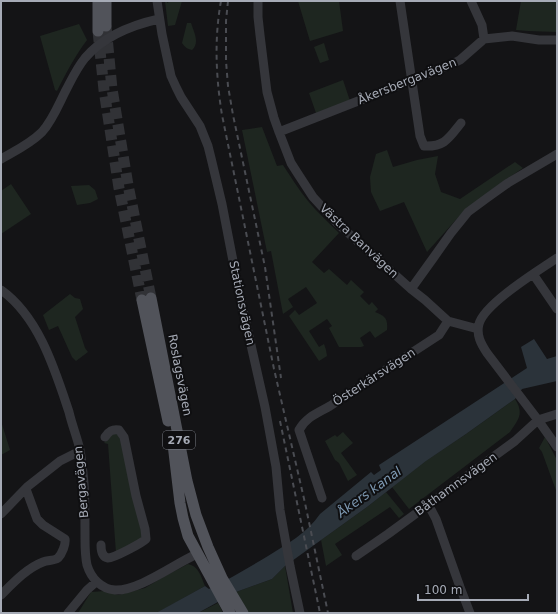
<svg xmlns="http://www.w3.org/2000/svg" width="558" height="614" font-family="'DejaVu Sans',sans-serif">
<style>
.green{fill:#1e2620}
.water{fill:#2b333a}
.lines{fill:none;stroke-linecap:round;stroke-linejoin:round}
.major-tunnel{stroke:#313236;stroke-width:11;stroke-dasharray:11 5.5;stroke-linecap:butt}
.minor{stroke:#35363b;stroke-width:9}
.major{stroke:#51535a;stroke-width:11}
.rail{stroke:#4a4c52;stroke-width:2;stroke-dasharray:5 4;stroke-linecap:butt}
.labels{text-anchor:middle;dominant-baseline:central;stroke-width:4;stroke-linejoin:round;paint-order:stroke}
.shield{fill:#0f0f11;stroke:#797c84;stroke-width:1}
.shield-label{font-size:11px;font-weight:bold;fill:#a6abb6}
.street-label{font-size:12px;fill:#a6abb6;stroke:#0f0f11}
.water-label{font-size:13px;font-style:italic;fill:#7d98b1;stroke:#0f0f11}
</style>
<rect width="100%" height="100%" fill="#141416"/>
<path class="green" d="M165 1H167V3L170 1H182L175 25 168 26Z
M298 1H339L343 31 310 41Z
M521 1H557V32L528 31 516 30Z
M187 23H191C194 32 200 43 192 50 187 49 185 47 182 43Z
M79 24 87 40C75 56 66 73 57 91L55 90 40 36Z
M324 43 329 60 320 63 314 47Z
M343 80 350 101 316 113 309 93Z
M262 127 277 166 283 165C291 177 299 190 308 201 318 213 329 223 339 233L312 262 324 273 329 269 347 285 351 280 364 292 360 296 369 305 372 302 378 309 375 312C385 316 388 318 387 330L375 338 370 331 360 338 364 346 361 347H339L329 328 332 326 327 319 309 331 319 347 324 344 326 350 327 356 319 361 289 316 295 310 299 315 317 303 306 287 288 299 293 307 283 314 271 251 267 252 242 130Z
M387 150 393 167 417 160 438 156 435 174 441 192 460 199 515 162 523 168 494 188 462 213 427 252 404 202 380 211 371 192 370 177 376 154Z
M11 184 31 214 1 234V191Z
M89 185 95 190 98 199 90 203 77 205 71 186Z
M70 294 75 298 80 299 83 309 75 317 85 348 88 352 76 361 72 357 58 326 49 330 43 315Z
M515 399C524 413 519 419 510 432L409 509 392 487 427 460 466 434Z
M1 421 10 450 1 455Z
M343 432 353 443 341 453 357 475 348 481 339 463 335 460 325 441 335 435 337 437Z
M109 434H120L144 537 116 553 108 444 104 443 108 439Z
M545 437 557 460V493L542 452 539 448Z
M386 492 404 514 399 518 390 507 335 544 342 555 326 566 321 540 367 507Z
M188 564C199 566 201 577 205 586L157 613H78L91 592 105 591 118 595 145 588 165 576Z
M285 566 293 613H249L236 592 272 579Z
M218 603 223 613H198Z"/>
<path class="water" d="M534 339 547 359 557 356V381L522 389 515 399 466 434 426 461 367 507 285 566 272 579 236 592 198 613H156L205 586 209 589C229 579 248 568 268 556 287 544 307 533 320 514L371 472 374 475 381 470 379 465 527 368 521 347Z"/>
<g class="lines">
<path class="major-tunnel" d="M106 26 112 89 128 185 151 298
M98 31 104 90 119 188 142 300"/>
<path class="minor" d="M157 1 162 34 171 76 176 87 181 97 200 126 208 146 211 158 222 204 239 292 265 407 276 467 280 510 290 566 300 613
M258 1V17L260 35 267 92 274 118 279 132 291 163 298 174 313 197 337 223 411 289 425 300 448 321 478 329
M400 1 420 136 424 146C445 147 449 138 461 123
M471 1 482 25 484 39
M279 132 450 65 460 60 484 39 512 36 539 40H557
M1 159C15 151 30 144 42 132 52 121 58 106 65 92 71 81 76 69 85 58 103 37 132 25 159 19
M557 258C539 270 484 304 479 324 476 335 481 344 487 353L538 420 557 447
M533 274 557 309
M411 289 434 257 451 233 468 212 487 198 508 183 557 154
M1 290C39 317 55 370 69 412 72 425 77 437 80 450 82 461 83 473 84 483 85 501 85 520 85 538 85 547 85 556 87 565 91 578 101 589 115 590 139 591 174 564 197 554
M322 498 299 430C306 417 318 413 330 406L439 335 448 321
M428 504 436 519 460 587 470 613
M1 514 27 487 60 461 80 451
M101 545C101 550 102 557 108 558 114 558 142 543 146 539L145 529 136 496 124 437 119 430C112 429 109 431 105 437
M356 556 388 534 515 441 538 420 557 414
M1 595C13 583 27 568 43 562 48 560 54 561 58 558 62 554 66 544 65 539L43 525 37 519 26 489
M68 613 87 590 96 582"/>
<path class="major" d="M98 1V31
M106 1V26
M151 298 187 481 196 515 208 547 222 578 243 613
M142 300 168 421
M173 444 180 503 183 518 188 536 230 613"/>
<path class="rail" d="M221 1C214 39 216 78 222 115L274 369 305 503 328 613
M228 1 226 21V61L228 86 233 115 265 267 281 378
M280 421 320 613"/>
</g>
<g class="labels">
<rect class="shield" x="163" y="431" width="32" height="18" rx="3"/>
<g class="shield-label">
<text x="179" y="440">276</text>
</g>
<g class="street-label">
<text transform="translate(407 81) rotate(-22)">Åkersbergavägen</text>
<text transform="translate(359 241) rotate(43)">Västra Banvägen</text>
<text transform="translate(242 303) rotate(78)">Stationsvägen</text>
<text transform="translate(180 375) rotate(79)">Roslagsvägen</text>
<text transform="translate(374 377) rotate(-33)">Österkärsvägen</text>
<text transform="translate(81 482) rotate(-95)">Bergavägen</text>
<text transform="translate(456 484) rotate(-36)">Båthamnsvägen</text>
</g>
<g class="water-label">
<text transform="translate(369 492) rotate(-36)">Åkers kanal</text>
</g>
</g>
<rect width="558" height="614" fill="none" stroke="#a6abb6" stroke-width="4"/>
<path d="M418 594v6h110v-6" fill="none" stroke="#a6abb6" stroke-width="2"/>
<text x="424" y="594" font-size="12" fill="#a6abb6" stroke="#0f0f11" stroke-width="3" paint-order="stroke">100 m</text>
</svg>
